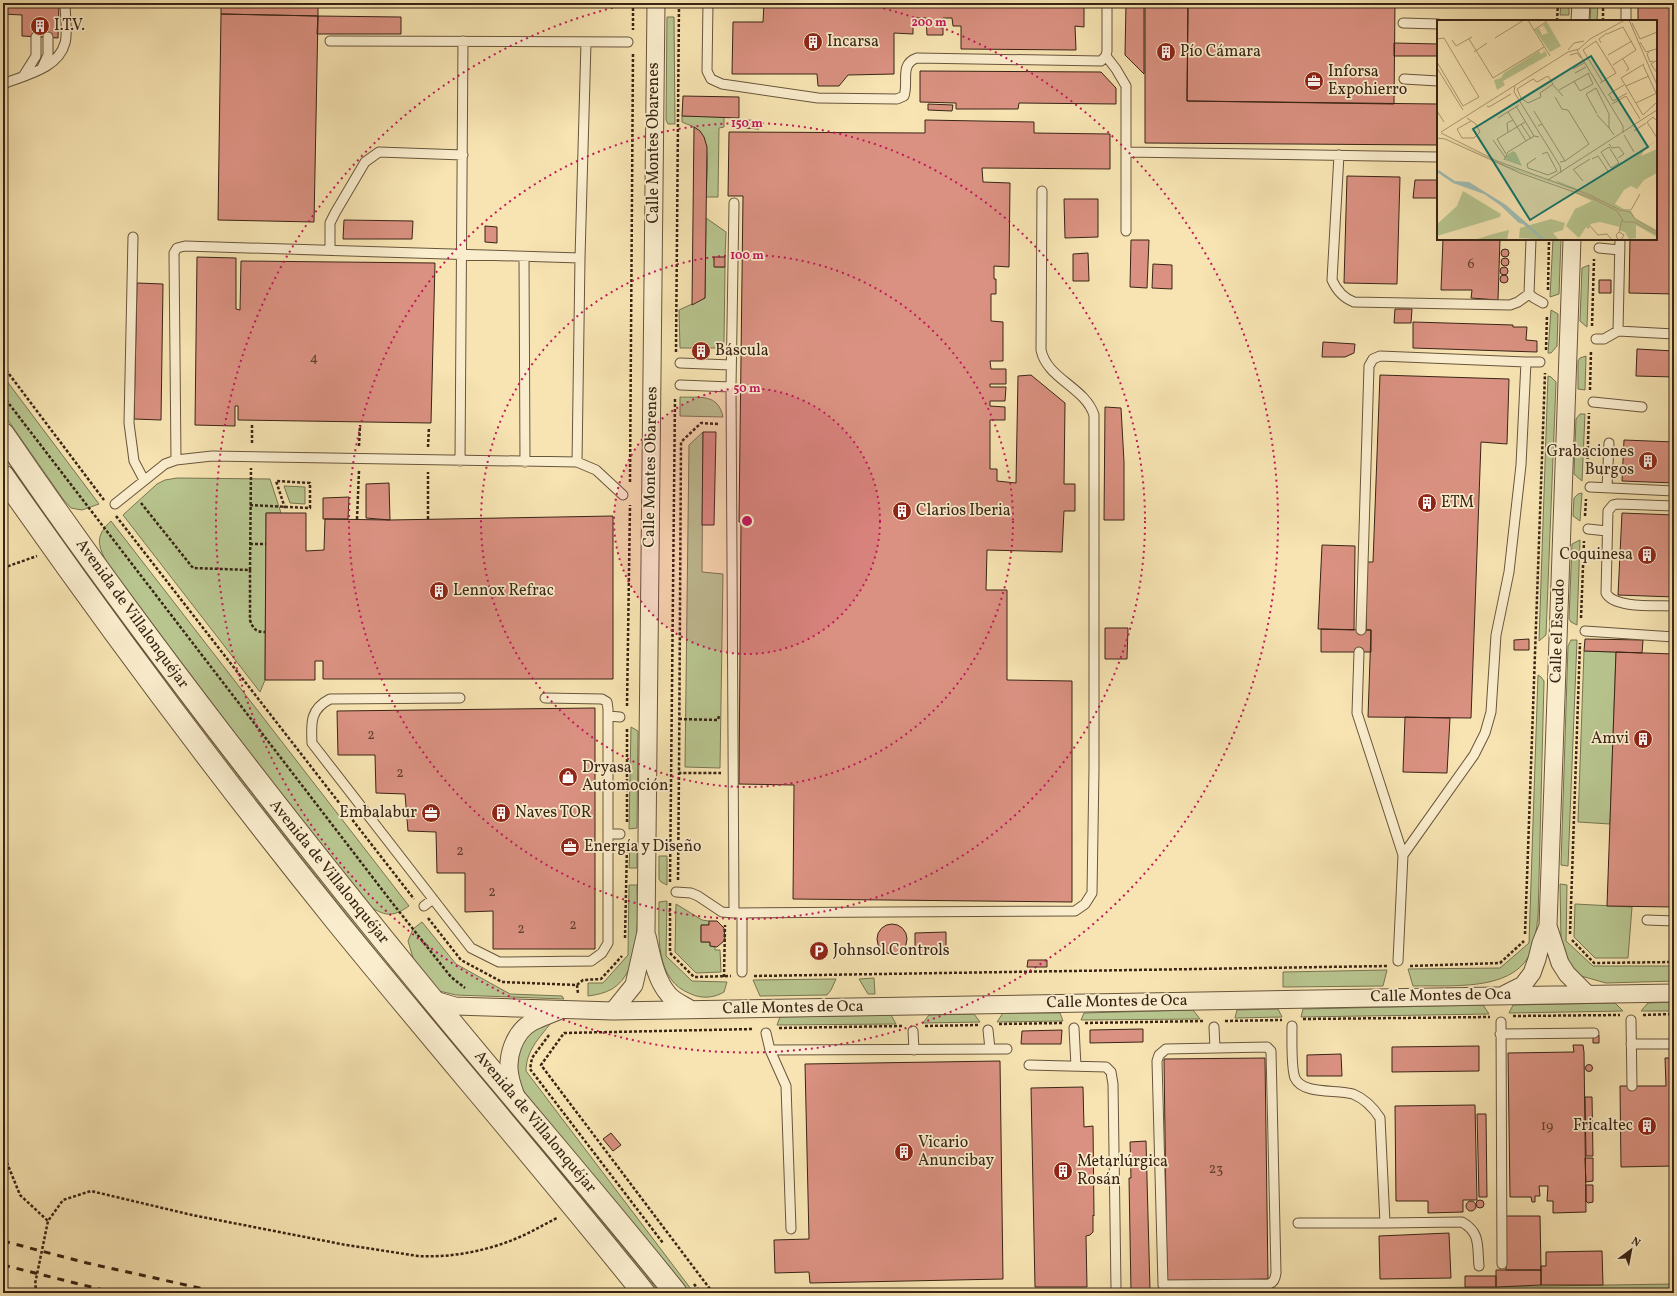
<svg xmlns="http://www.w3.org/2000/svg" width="1677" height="1296" font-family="Vollkorn,serif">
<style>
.green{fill:#b8c58f;stroke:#787552}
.building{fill:#da9181;stroke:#392515}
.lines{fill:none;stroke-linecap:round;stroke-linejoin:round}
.service-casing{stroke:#68553c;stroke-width:11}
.minor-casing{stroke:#68553c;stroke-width:19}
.tertiary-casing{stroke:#68553c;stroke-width:24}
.path{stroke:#392515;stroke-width:2.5;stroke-dasharray:3 2;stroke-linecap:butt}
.service{stroke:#faedcd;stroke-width:9}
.minor{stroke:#faedcd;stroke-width:17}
.tertiary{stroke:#faedcd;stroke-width:22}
.rail{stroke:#392515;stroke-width:3;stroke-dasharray:7 7;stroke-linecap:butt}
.ring{fill:none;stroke:#c2185b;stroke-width:2;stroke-dasharray:2 4}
.labels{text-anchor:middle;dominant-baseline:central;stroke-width:3.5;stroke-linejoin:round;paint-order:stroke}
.number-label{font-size:14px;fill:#614030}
.poi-label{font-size:16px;fill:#392515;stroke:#faedcd;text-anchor:start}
.street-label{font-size:16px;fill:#392515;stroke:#faedcd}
.inset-road{fill:none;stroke:#ab9873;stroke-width:1}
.view{fill:#0f766e;fill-opacity:0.15;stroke:#0f766e;stroke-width:2}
.inset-edge{fill:none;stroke:#392515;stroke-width:2}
.centre{fill:#c2185b;stroke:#faedcd;stroke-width:2}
.ring-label{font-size:12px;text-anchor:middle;font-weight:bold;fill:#c2185b;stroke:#faedcd;stroke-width:3.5;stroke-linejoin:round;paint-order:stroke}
</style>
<rect width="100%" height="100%" fill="#f7e4b2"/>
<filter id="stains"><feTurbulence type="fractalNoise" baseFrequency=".005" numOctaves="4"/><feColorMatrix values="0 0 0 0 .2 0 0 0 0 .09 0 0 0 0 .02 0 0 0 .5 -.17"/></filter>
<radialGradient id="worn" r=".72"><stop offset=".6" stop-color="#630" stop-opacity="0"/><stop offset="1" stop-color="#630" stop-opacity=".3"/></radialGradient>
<path class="green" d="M1561 3H1569V15H1560Z
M1591 3H1598L1597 21H1590Z
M667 17H674L675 124H668L666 120Z
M682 116 724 117V127L719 128 718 197H706C706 180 712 143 699 131 695 126 688 125 682 122Z
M706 218 726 232 725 257 714 258 715 267H725L724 341 723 348H680L679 310 705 298Z
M1553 239H1561L1559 294 1550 297Z
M1589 265 1587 327 1580 321 1582 268Z
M1551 310 1558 314 1557 346 1551 353H1548Z
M1586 356 1585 390 1578 389V361L1580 358Z
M3 376 99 504 82 510 71 508 63 499 3 413Z
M1548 376 1551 377 1556 382 1546 635 1539 641Z
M680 397C700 398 718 393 723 417L680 416Z
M1580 414H1585L1582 481 1574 474 1576 419Z
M703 432 702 572 723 574 720 768 685 767 689 445Z
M3 451 323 880 376 948 629 1249 663 1293H660C568 1177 469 1067 376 951 246 790 122 625 3 455Z
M177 478 270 479 281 513H266L265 680 260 692 123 515 157 484 165 480Z
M284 486 305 487V504L290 503Z
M1582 493 1580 521 1573 516 1574 498 1578 494Z
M111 521 409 906C392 918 384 916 368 905 279 791 191 677 106 561 97 544 96 535 111 521Z
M1580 540 1577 625 1571 622 1569 619 1572 544Z
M1571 640H1577L1568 866 1561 865 1568 646Z
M1584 651 1616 652 1610 824 1578 822Z
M1538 675 1541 677 1544 681 1538 918C1536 930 1535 945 1529 956 1509 992 1448 985 1413 986L1408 969 1500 968 1529 943Z
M631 727 638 731 637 828 629 829Z
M630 844 637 845V868H629Z
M659 856H667V885L661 882 659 879Z
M1560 884 1567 885 1566 941 1593 966H1674V981L1606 983 1581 976 1575 971 1569 965 1561 940Z
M629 885H637C637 916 643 970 612 989 605 993 596 995 588 996V983H603L628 955Z
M667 901 666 956 692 981 727 982 724 992C714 998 702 999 691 994 654 980 659 935 659 902Z
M676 904 702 920 709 921V925H701V942H710V946L715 947V950H720L721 972 696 973 675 952Z
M1575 904 1632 907 1628 958H1595L1574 937Z
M422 922 456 964 510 994 562 996 564 999 456 995 439 991 414 961 408 941 413 929Z
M1387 970 1383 986 1283 987V972Z
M874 978 875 994H868L859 979Z
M836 979 831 990 827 995 760 996 753 980Z
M1674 1002V1011H1641L1648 1003Z
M1615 1003 1623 1011 1509 1013 1513 1005Z
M1483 1005 1489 1014 1301 1017 1303 1009Z
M1278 1009 1282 1017 1235 1018 1237 1010Z
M1193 1010 1200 1019 1081 1020 1084 1013Z
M1003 1013H1060L1063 1021 997 1022Z
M974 1014 980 1022 923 1023 929 1015Z
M891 1015 896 1024 777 1025 780 1017Z
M551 1023C539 1038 526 1051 526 1071L694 1293H690L525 1093 516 1079 518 1051 528 1034 536 1028Z
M1674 1284V1293H1092Z"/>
<path class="building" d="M3 3H59L58 38 22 36V15L3 14Z
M221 3H318V16L221 14Z
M764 3H1084V27L1075 26 1076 50 961 49V26H953L952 18H943V35H927L926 18H913V34L894 33V74L848 75 839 86H818L817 74H732L733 22H763Z
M1126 3H1144V74L1125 55Z
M1145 3H1188L1187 101 1438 104V145L1145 143Z
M1188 3H1395L1394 104 1187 101Z
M1638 3H1674V294L1629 293 1630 239H1656V21H1638Z
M221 14 318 16 314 222 218 220Z
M318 16 401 17V34H317Z
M1394 43 1438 44V56H1394Z
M920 71 1101 72 1116 88V104L1019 103 1018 109H956V103L920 102Z
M683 96 739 97V118L682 116Z
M928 104 953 105 952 111 928 110Z
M747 120 760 121 759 129 746 128Z
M925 120 1034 122V133L1110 134V169L982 168 983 182 1010 183 1009 267 994 266V279H996V294H991V321L1003 322V361H990L991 369H1006V384H990V387H1006L1005 401H990V406L1005 407V420H990V469H997V481L1016 483 1018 376 1031 375 1065 403 1064 484H1075V511H1064L1062 552 987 550 986 590H1007V680L1072 681V902L793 899 794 785 739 784 741 522H739L743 196H728L729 132 925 133Z
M694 127 700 131 704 137 707 147 705 298 692 305Z
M1347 176 1400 177 1397 284 1344 283Z
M1415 180H1438V198H1413Z
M1064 199H1098V237L1065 238Z
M344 220 413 221 412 239H343Z
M485 226 497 227V243L485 242Z
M1443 239H1500L1498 300 1471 298 1472 290H1441Z
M1131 240H1149L1147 288 1130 287Z
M1501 253a4 4 0 1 1 8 0a4 4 0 1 1-8 0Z
M1088 253 1089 281H1073V254Z
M197 257 236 258V309L240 310 241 261 435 263 431 423 238 420V406H235V426L195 425Z
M714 257H725V267H714Z
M1501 262a4 4 0 1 1 8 0a4 4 0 1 1-8 0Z
M1153 264 1172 265V289L1152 288Z
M1500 271a4 4 0 1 1 8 0a4 4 0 1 1-8 0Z
M1500 279a4 4 0 1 1 8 0a4 4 0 1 1-8 0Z
M1599 280H1611V293H1599Z
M137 283 163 284 161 420 134 419Z
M1395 309H1412L1411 323H1394Z
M1413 322 1513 325V327H1527L1526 340 1537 341V352L1413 348Z
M1323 342 1355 344 1354 353 1345 357H1322Z
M694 347H707V357H695Z
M1637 349 1674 351V377L1636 376Z
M1380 375 1509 379 1507 444 1481 442 1471 718 1368 717 1371 630H1366L1367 562H1373Z
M1105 407 1121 408 1124 462V520H1104Z
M703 432H716L714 525H702Z
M1624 440 1674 442V483L1622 481Z
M389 483 390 520 366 518V484Z
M349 497 348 519H323V498Z
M266 513H306V551L324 550 325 519 390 520 613 516V679H323V661H315V680H265Z
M1622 513 1674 515V597L1618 595Z
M1322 545 1355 546 1354 630 1318 629Z
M1105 628H1128L1127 659H1105Z
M1321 629 1371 630V652H1321Z
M1529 639V650H1514V640Z
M1585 639 1643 640 1642 653 1584 651Z
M1616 652 1674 654V907L1607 906Z
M595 708V949H493V911L465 912V873H437L436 832 408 831 405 794 376 793 375 755H338L337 711Z
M1405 717 1450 718 1447 773 1403 772Z
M709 921H717L724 928 725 940 717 947 710 946V942H701V925H709Z
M877 939a15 15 0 1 1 30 0a15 15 0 1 1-30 0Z
M946 932V953L915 954V933Z
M1028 960H1047V967H1027Z
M1143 1029V1042L1090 1043V1030Z
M1062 1030 1061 1044H1021L1022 1031Z
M1593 1035H1599V1043H1593Z
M1573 1045H1583L1584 1052 1586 1212 1553 1213V1201H1547L1548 1186H1539L1540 1196H1535V1202H1532L1531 1197H1510L1508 1053 1574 1052Z
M1479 1046V1071L1392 1072V1047Z
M1341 1054 1342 1076H1307V1055Z
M1265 1058 1268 1279 1167 1281 1164 1059Z
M1665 1058H1674V1166L1621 1167 1620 1086H1666Z
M1000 1061 1003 1279 810 1283 809 1272 775 1273 774 1240 809 1239 805 1064Z
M1585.5 1068a3.5 3.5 0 1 1 7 0a3.5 3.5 0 1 1-7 0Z
M1083 1087 1084 1127 1093 1126 1094 1216 1093 1215V1232L1090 1235 1086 1236 1087 1287H1035L1031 1088Z
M1585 1097H1592L1593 1156H1586Z
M1475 1105 1477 1200H1463V1212L1428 1213V1201H1396L1395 1106Z
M1477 1114H1486L1487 1197H1479Z
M611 1133 621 1145 613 1151 603 1139Z
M1146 1141 1150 1290 1131 1291 1129 1178H1131L1130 1142Z
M1585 1158H1593V1181L1586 1182Z
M1586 1185H1593V1202L1588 1203 1586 1201Z
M1476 1204a4 4 0 1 1 8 0a4 4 0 1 1-8 0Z
M1466 1206a5 5 0 1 1 10 0a5 5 0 1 1-10 0Z
M1505 1216H1540L1541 1270H1506Z
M1449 1233 1451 1278 1380 1279 1379 1236Z
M1602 1251 1603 1285H1541V1266H1546V1252Z
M1496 1270H1541V1285L1496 1287Z
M1465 1276H1496V1287H1465Z"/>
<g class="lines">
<g class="service-casing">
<path id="service" d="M708 3 707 71 711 79 722 84 818 98 897 99 904 96C909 82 899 64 917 58L1101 61 1106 56 1107 51V3
M1626 21V3
M1403 23 1438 24
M330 41 628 42
M1106 56 1116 69 1126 86V231
M42 68 48 55V37
M24 75 36 56V37
M1404 79 1438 81
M3 84C25 75 58 69 65 43 68 33 65 14 65 3
M1126 152 1438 157
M1339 155 1332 280C1337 291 1343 298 1354 302L1510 305 1518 302 1529 294 1531 239
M133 237 129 423 134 461 144 480
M1599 248 1620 250
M330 250V223L335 213 365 162 379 152 463 155
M524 257 525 462
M1529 294 1534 298 1543 303
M1618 331 1620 239
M1596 339H1604L1618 331 1674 334
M1526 362H1540
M680 363 731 365
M731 387 734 203
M1593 402 1642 407
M176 460 174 253 177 248 185 246 580 258
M460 461 463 41
M577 462 580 258 586 42
M1590 487 1674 491
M1607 488 1609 443
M115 504 165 464 176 460 212 456 577 462 596 470 623 495
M1674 506 1618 504 1613 505 1608 511 1606 593C1614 609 1658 605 1674 606
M1588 529 1607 531
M1361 630 1369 366 1373 359 1380 356 1526 362 1521 465 1509 572 1496 635 1491 712 1485 733 1474 755 1403 855 1398 961
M1585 631 1674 637
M1359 652 1357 713 1403 855
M460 698 330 699C310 709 311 723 312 743L471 948 499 962 591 961 602 953 608 943V709L607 702 602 699 545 698
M608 716 620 717
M609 834H620
M676 892 691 893 698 896 722 912 734 913 731 387 680 385
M424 906 433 899
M734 913 1075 911 1085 904 1092 893 1094 768V415C1085 387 1047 379 1041 350L1042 191
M1647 920 1674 921
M742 972V913
M1631 1020 1632 1086
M1501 1022 1502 1264
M1292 1026C1292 1038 1291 1068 1295 1078 1303 1095 1337 1089 1353 1094 1365 1099 1373 1107 1380 1118L1385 1223H1298
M1214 1027 1215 1048
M1074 1028 1076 1066
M988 1030 990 1049
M913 1031 914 1050
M766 1033 770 1050 786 1086 791 1229
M1500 1034 1594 1033
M1631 1044H1674
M1267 1047 1271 1051 1276 1273C1275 1279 1274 1282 1269 1284L1163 1285 1157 1061 1159 1055 1166 1049Z
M770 1050 1007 1049
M1029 1065 1106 1067 1111 1072 1113 1084 1116 1287
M1385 1223 1462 1222C1481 1233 1477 1246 1479 1266"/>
</g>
<g class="minor-casing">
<path id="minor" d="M1580 21 1581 3
M1548 926 1560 963 1567 974 1587 994
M647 936C652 956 655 979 669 995 674 1001 684 1005 690 1009
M1505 994 1523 985 1532 973 1537 959 1541 943 1548 926 1572 239
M431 999 455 1006 613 1011 1674 993
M613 1011 634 985 646 932 656 3
M516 1097C514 1090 511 1083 510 1076 506 1057 514 1032 532 1022 540 1018 549 1015 558 1011"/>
</g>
<g class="tertiary-casing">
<path id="tertiary" d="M3 434C136 629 281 815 431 998 512 1097 596 1193 676 1293
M3 476C110 629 221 778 338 923 439 1047 544 1168 644 1293"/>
</g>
<path class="path" d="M633 3V30
M1557 21 1558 3
M1603 21V3
M1548 290 1549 239
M1592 326 1594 259
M1546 350 1547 315
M676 352 679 3
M3 366 104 500
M1590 390 1591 351
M3 396 390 900 451 977 465 988
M718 424 701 423 681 442 679 773H721
M252 443V424
M359 446 360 425
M428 447 429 427
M1587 474 1589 413
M630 482 633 53
M141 503 193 568 250 570V620C253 629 256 632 265 632
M250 505 310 508V483L276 481 285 508
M116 516 414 899
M1585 516 1586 499
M357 519 359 471
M428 519V472
M250 544H266
M3 568 37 556
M250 570 251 468
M1581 618 1584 541
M627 706 630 505
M679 719 718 720 719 716
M627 822V727
M678 880 679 773
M670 882 675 397
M670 903V953L694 977 731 976
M428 918 461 960 502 982 577 985 578 994
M1525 934 1545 373
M1570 934 1580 643
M625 938 627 845
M1572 940 1594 963 1674 962
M1410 966 1500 963 1524 941
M754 976 1387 966
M724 977 725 925
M577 985 583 980 601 979 622 956
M1643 1015 1674 1014
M1513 1016 1620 1015
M1303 1019 1490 1017
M1225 1021 1282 1020
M1085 1023 1204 1021
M999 1024 1062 1023
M925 1026 978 1025
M779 1028 902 1026
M549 1035 532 1058 530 1069 663 1243
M3 1153 20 1195 48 1221
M694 1284 701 1293
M37 1293 35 1284 48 1221 63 1200 91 1191 192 1215 346 1245 418 1256C450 1258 486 1251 515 1239 530 1233 543 1225 557 1218
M713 1293 541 1065 564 1033 754 1029"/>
<use href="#service" class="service"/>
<use href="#minor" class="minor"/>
<use href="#tertiary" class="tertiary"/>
<path class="rail" d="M3 1241 87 1263 222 1293
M3 1265 115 1293"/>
</g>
<circle cx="747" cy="521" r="133" fill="#c2185b" fill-opacity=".12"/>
<g class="ring">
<circle cx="747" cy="521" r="133"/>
<circle cx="747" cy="521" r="266"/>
<circle cx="747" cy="521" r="398"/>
<path d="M866 4A531 531 0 1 1 628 4"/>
</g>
<defs>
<g id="building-disc" transform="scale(1)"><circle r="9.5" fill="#8f2418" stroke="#faedcd"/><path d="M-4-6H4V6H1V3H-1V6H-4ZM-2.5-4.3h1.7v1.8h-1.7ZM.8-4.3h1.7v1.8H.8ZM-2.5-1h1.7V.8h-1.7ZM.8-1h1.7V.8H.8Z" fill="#fff"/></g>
<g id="office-disc" transform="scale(1)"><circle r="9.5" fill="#8f2418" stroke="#faedcd"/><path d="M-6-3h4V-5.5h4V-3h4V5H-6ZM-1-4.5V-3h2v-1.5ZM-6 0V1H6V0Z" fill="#fff"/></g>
<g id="shop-disc" transform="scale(1)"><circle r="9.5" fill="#8f2418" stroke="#faedcd"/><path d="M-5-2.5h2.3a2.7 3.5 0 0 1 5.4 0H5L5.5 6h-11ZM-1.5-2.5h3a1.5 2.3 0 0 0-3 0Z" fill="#fff"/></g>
<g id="parking-disc" transform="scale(1)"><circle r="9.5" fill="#8f2418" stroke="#faedcd"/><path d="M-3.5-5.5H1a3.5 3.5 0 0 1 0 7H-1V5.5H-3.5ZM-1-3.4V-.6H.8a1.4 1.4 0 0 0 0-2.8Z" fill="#fff"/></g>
</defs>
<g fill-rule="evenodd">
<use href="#building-disc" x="40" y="26"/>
<use href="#building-disc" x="813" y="42"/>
<use href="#building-disc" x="1166" y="52"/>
<use href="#office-disc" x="1314" y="81"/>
<use href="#building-disc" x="701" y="351"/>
<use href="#building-disc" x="1648" y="461"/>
<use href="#building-disc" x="1427" y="503"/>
<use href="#building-disc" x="902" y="511"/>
<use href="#building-disc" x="1647" y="555"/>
<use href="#building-disc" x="439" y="591"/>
<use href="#building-disc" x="1643" y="739"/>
<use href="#shop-disc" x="568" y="777"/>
<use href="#office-disc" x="431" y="813"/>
<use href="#building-disc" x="501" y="813"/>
<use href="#office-disc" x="570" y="847"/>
<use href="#parking-disc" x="819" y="951"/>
<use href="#building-disc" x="1647" y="1126"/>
<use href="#building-disc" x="904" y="1152"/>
<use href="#building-disc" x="1063" y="1171"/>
</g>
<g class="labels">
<g class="number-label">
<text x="1471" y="264">6</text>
<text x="314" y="358">4</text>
<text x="371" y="735">2</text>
<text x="400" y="773">2</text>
<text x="460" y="851">2</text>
<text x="492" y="892">2</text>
<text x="573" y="925">2</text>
<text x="521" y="929">2</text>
<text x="1547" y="1126">19</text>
<text x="1216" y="1169">23</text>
</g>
<g class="poi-label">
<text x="54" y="26">I.T.V.</text>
<text x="827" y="42">Incarsa</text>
<text x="1180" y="52">Pío Cámara</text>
<text x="1328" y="72">Inforsa<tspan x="1328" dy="18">Expohierro</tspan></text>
<text x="715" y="351">Báscula</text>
<text x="1634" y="452" text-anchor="end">Grabaciones<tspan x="1634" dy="18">Burgos</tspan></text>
<text x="1441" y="503">ETM</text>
<text x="916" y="511">Clarios Iberia</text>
<text x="1633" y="555" text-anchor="end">Coquinesa</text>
<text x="453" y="591">Lennox Refrac</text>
<text x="1629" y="739" text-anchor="end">Amvi</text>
<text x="582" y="768">Dryasa<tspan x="582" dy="18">Automoción</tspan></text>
<text x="417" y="813" text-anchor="end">Embalabur</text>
<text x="515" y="813">Naves TOR</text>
<text x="584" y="847">Energía y Diseño</text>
<text x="833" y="951">Johnsol Controls</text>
<text x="1633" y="1126" text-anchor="end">Fricaltec</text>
<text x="918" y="1143">Vicario<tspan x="918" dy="18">Anuncibay</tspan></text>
<text x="1077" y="1162">Metarlúrgica<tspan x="1077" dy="18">Rosán</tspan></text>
</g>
<g class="street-label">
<text transform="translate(654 143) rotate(-90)">Calle Montes Obarenes</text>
<text transform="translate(651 467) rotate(-89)">Calle Montes Obarenes</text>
<text transform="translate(132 614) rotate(54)">Avenida de Villalonquéjar</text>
<text transform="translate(1558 631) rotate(-88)">Calle el Escudo</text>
<text transform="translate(329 872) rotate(51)">Avenida de Villalonquéjar</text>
<text transform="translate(1441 996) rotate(-1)">Calle Montes de Oca</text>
<text transform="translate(1117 1002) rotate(-1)">Calle Montes de Oca</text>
<text transform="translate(793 1008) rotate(-1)">Calle Montes de Oca</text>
<text transform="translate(535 1122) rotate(50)">Avenida de Villalonquéjar</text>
</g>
</g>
<g transform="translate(1437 20)">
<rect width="220" height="220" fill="#f7e4b2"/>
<path d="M110 2 124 26 113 32 98 10 102 8 105 15 111 13 107 6 104 7ZM106 29 110 34V36L66 61 68 65 60 70 57 60 64 58 67 53 102 31 104 34 107 32ZM7 117 70 146 140 171 120 162 119 158 120 161 143 170 220 120 208 129 204 136 220 129V153L207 160 200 169 194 166 187 170 178 184 187 189H193L198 198 220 210V217L199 205V218L192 219 188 212 182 210 183 207 163 202 153 204 154 206 151 209 149 207 142 218 129 206 138 189 155 181 138 173 140 171 70 147ZM76 131 79 133 85 146 68 140 69 136ZM26 171 64 194 63 197 0 216V204L20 186ZM114 199 128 203 126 210 116 213 122 220 82 218 83 208ZM72 210 70 220H37L56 214Z" fill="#b8c58f"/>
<path d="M0 149 18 161 32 162 69 185 109 220H105L86 204 82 203 63 185 47 174 16 163 0 152Z" fill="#9fbdb4"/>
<path class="inset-road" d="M91 0 113 36M192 0 220 65M195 3 203 19 220 12M97 10 109 2 108 0M170 14 186 7 199 30 176 45M58 18 87 0M0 19 7 18 42 77 26 86 0 42M32 19 56 58 107 27M15 20 19 26 35 17M203 22 209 32 219 29M164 23 162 19 170 13M131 30 137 23 147 21M140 30 186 106V113M37 32 50 23M212 32 210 34 213 42 216 41M133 35 140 33 144 38M171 35 195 21M186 39 192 49 189 51M220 40 214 44 220 53M207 44 184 58 206 95 220 82M206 45 220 75M0 48 26 90M136 49 147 43M138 53 149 47M137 61 143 71 156 64 151 53M163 63 179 53 159 21 146 30 165 61M116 65 126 76M78 66 77 72 123 146 124 153M189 66 212 56M122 70 152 53M172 76V74L187 65M173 76 176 81 190 73M118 77 125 89 131 90 152 124 128 141M84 78 91 83 104 77 103 73 116 64 111 56 100 62 96 59 80 69 84 78M199 83 220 73M175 84 189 76 203 99M50 86 52 87 74 74M79 86 97 116M0 91 7 102M97 91 105 104M71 92 89 121M160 94 149 74 159 68 172 94V108L177 115M160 95 172 108M30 98 39 104 43 112 37 118H25L20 109 34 101M61 98 82 85M220 101 216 97 210 102 220 118M84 104 94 119M101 106 105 104 128 141 123 142M197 111 209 103M4 112 131 32 142 29 153 19 188 0M71 112 70 103 76 100M4 113 60 141 153 175 183 190 193 192 199 200 220 212M187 115 197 132M0 118 8 119 83 153 157 179 180 191 187 202H197L220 214M56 120 68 137M172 124 175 128 182 127 187 134 181 138M172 127 182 143 174 148 164 132ZM69 134 60 119 88 102M99 138 90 144 91 148 111 155 120 151 110 132 105 134M155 139 161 136 171 151M67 140 71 132 97 116 102 117M136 149 146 161M137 149 153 139M111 160 220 90M194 190 203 174M154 207 161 215 170 214 175 220M182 212 185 200M181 220 179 215 182 212 187 215 184 220"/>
<path class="view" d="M154 36 211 127 93 200 36 109Z"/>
<rect width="220" height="220" class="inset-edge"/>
</g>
<circle cx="747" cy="521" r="6" class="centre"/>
<g class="ring-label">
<text x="929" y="26">200 m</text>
<text x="747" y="127">150 m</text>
<text x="747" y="259">100 m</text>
<text x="747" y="392">50 m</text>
</g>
<rect width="1677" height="1296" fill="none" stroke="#f7e4b2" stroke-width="16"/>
<rect x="4" y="4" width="1669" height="1288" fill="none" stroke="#392515" stroke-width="2"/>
<rect x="8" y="8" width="1661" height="1280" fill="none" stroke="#392515"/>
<g transform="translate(1631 1250) rotate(32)" stroke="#faedcd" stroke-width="3" paint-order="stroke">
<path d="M0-3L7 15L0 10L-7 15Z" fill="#392515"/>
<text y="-6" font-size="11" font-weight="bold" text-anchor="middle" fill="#392515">N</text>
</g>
<rect width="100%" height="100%" filter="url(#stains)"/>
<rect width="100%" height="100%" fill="url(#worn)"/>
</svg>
